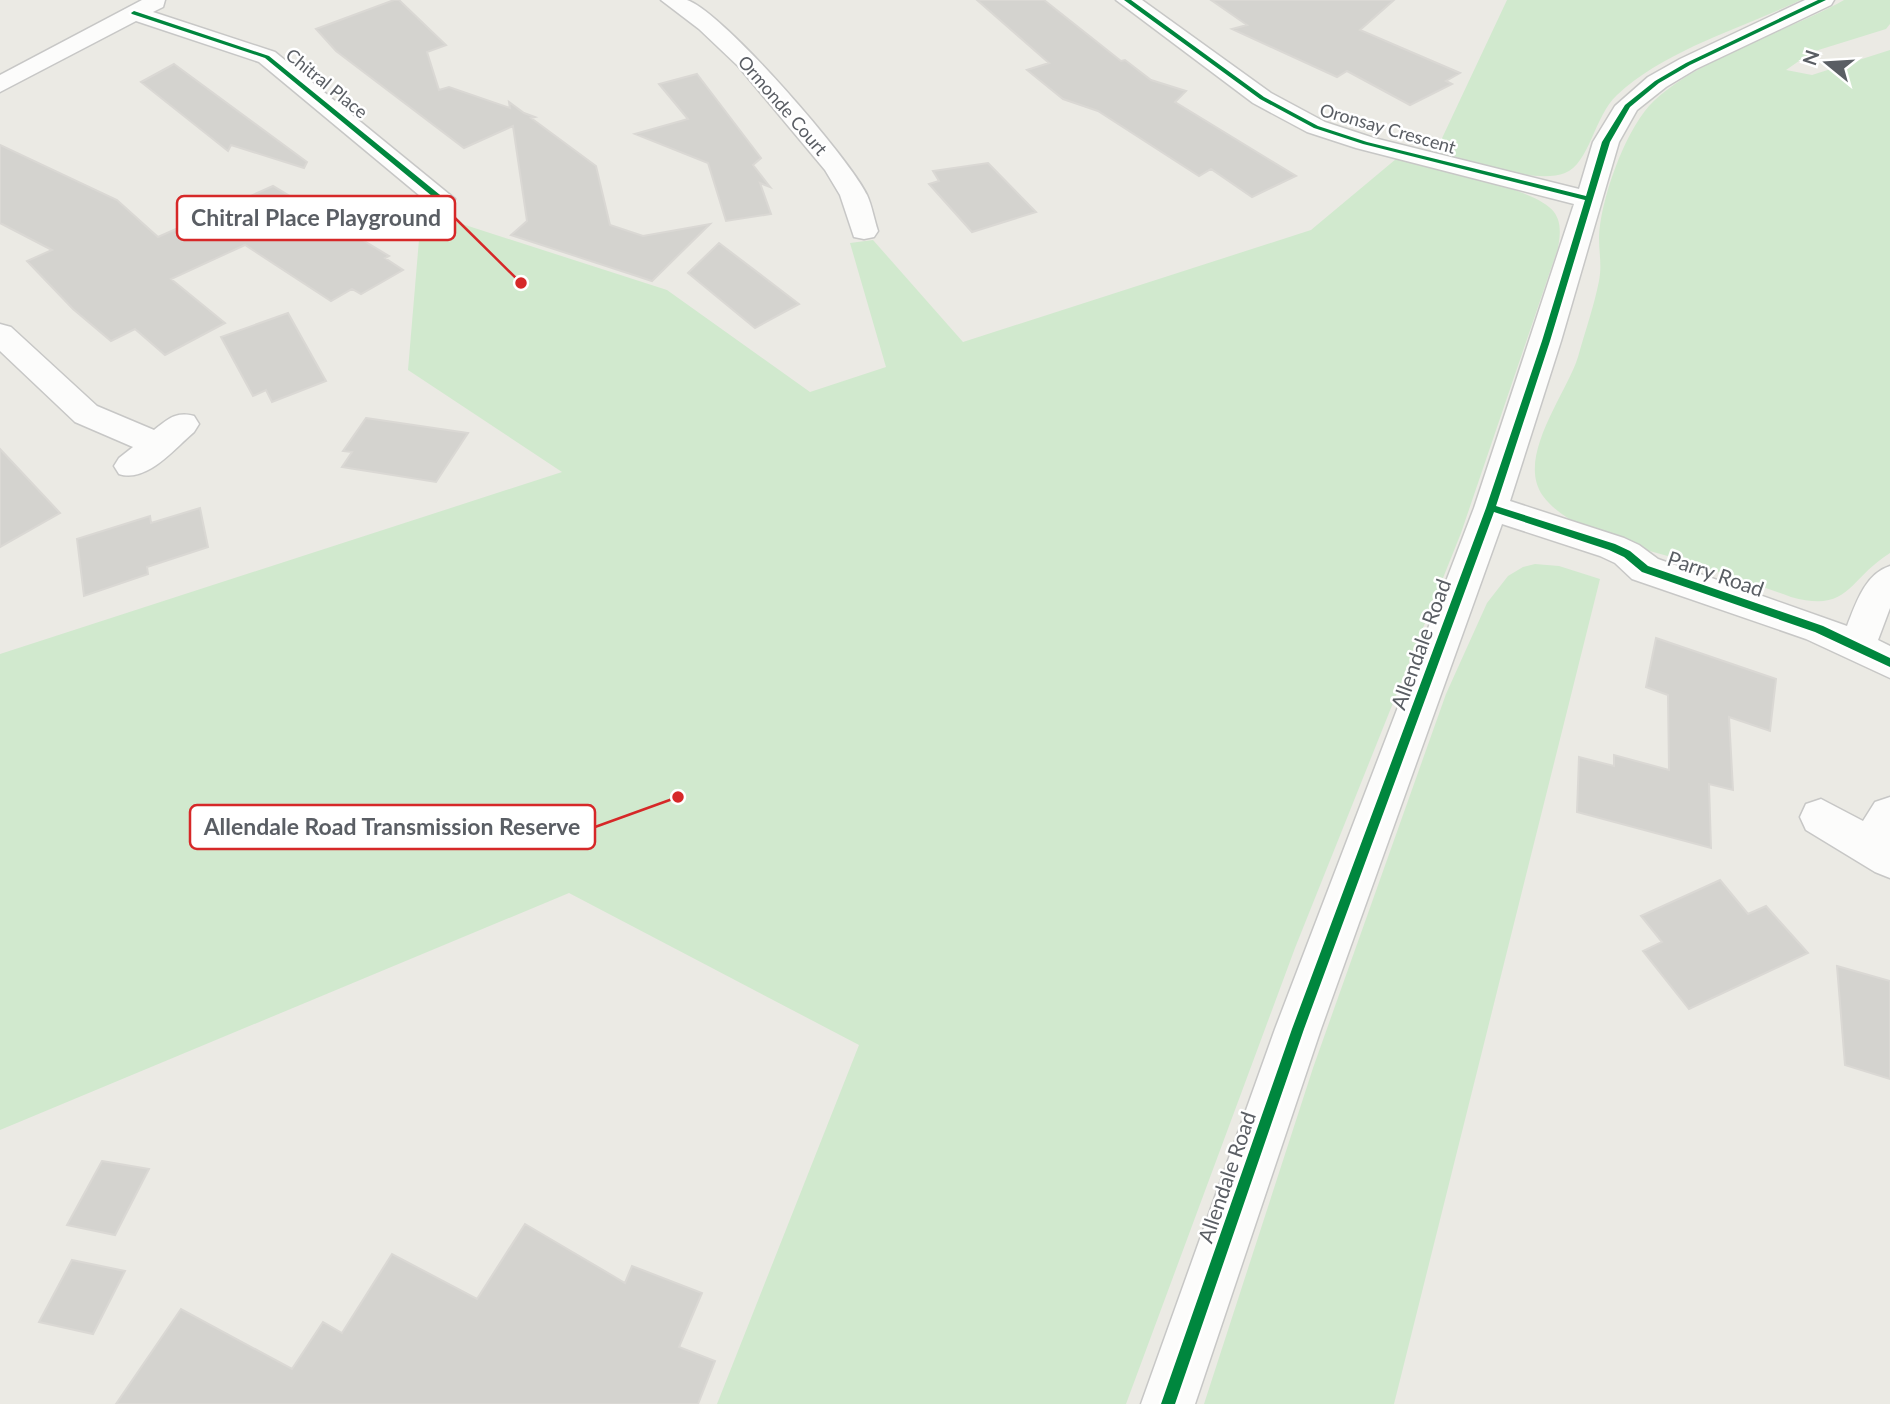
<svg xmlns="http://www.w3.org/2000/svg" width="1890" height="1404" font-family="Lato,sans-serif">
<style>
.green{fill:#d1e9ce}
.building{fill:#d4d3cf;stroke:#dad8d4;stroke-width:2}
.lines{fill:none;stroke-linecap:round;stroke-linejoin:round}
.minor-casing{stroke:#c7c7c6;stroke-width:3}
.minor{fill:#fcfcfb;fill-rule:evenodd}
.cycleway-casing{stroke:#fff;stroke-width:5}
.cycleway{fill:#00873e;fill-rule:evenodd}
.labels{text-anchor:middle;dominant-baseline:central;stroke-width:5;stroke-linejoin:round;paint-order:stroke}
.far-street-label{font-size:18px;fill:#5a5e64;stroke:#fff}
.street-label{font-size:21px;fill:#5a5e64;stroke:#fff}
.leader{fill:none;stroke:#d62828;stroke-width:2.5}
.callout-dot{fill:#d62828;stroke:#fff;stroke-width:2.5}
.callout{fill:#fff;stroke:#d62828;stroke-width:2.5}
.callout-label{font-size:23px;text-anchor:middle;font-weight:bold;fill:#5a5e64}
</style>
<rect width="100%" height="100%" fill="#ebeae4"/>
<path class="green" d="M1507 0H1801C1740 29 1667 49 1617 95 1594 116 1590 163 1565 173 1534 185 1468 160 1436 151Z
M1844 0H1890V24L1886 29 1812 52 1786 70 1812 75 1890 50V553C1847 580 1850 613 1791 597 1758 585 1724 574 1691 563 1647 549 1571 534 1543 496 1515 458 1567 393 1578 357 1585 332 1594 306 1599 281 1602 266 1599 252 1599 238 1600 201 1624 134 1649 106 1690 61 1789 31 1844 0Z
M1396 159C1429 168 1536 187 1554 212 1562 223 1560 236 1558 248L1461 533 1295 948 1126 1404H717L859 1045 569 893 0 1130V654L562 472 408 370 421 216 428 213 667 290 810 392 886 367 850 243 873 240 963 342 1311 230Z
M1535 564 1559 566 1600 579 1394 1404H1204L1313 1068 1446 694 1487 603 1508 576 1523 567Z"/>
<path class="building" d="M394 0H399L446 45 427 52 439 90 449 87 510 108 509 102 524 113 535 117 531 118 596 166 610 225 643 236 710 224 652 281 511 235 527 221 513 126 464 148 336 51 316 29Z
M977 0H1044L1121 61 1125 60 1151 80 1186 91 1175 102 1296 176 1252 197 1211 169 1199 176 1098 111 1063 99 1027 70 1049 63Z
M1211 0H1394L1360 30 1460 73 1446 81 1452 84 1410 105 1347 71 1337 77 1232 29 1247 25Z
M174 64 307 162 304 168 231 145 228 151 141 82Z
M697 74 761 158 753 165 770 187 760 183 771 214 726 221 708 163 635 134 688 119 659 84Z
M0 145 117 200 158 237 273 186 389 256 385 258 403 270 361 294 352 289 331 301 245 245 171 279 225 323 165 355 135 329 111 341 73 309 27 261 52 250 0 223Z
M988 163 1036 212 972 232 929 184 939 181 933 171Z
M719 243 799 304 755 328 688 273Z
M288 313 326 381 272 402 266 390 253 396 221 337Z
M366 418 468 433 436 482 342 467 352 452 343 451Z
M0 449 60 513 0 547Z
M200 508 208 547 147 567 148 574 84 596 77 539 150 516 151 523Z
M1656 638 1776 679 1770 731 1729 717 1733 790 1709 784 1711 848 1577 812 1579 757 1614 766V755L1669 770 1668 695 1646 687Z
M1720 880 1748 914 1766 906 1808 953 1689 1009 1643 951 1662 942 1641 916Z
M1837 966 1890 981V1079L1845 1065Z
M102 1161 149 1169 115 1235 67 1225Z
M525 1224 625 1283 632 1266 702 1293 679 1347 715 1361 698 1404H116L181 1309 292 1369 323 1322 342 1333 392 1254 477 1299Z
M72 1260 125 1271 93 1334 39 1322Z"/>
<g class="lines">
<g class="minor-casing">
<path id="minor" d="M142 0H165L163 7 153 12 275 52 455 199 451 205 441 207 431 205 259 62 136 21 0 92V75Z
M661 0C668 0 680 0 687 0 723 12 850 159 867 195 872 206 874 219 878 231L874 237 864 239 854 237 840 195 825 170 738 66 699 29Z
M1116 0H1142L1271 93 1325 122 1374 138 1579 189 1593 142 1615 106 1648 77 1680 59 1805 0H1834L1831 5 1696 69 1666 87 1637 110 1619 142 1561 341 1510 501 1624 538 1639 545 1658 559 1847 626C1856 603 1865 574 1890 566V608L1878 640 1890 646V678L1806 639 1632 579 1615 563 1600 556 1502 524 1321 1029 1195 1404H1141L1275 1029 1474 508 1574 204 1356 148 1307 132 1253 103Z
M0 324 11 327 97 406 154 430C168 419 176 411 194 416L199 424 194 432C174 449 147 483 119 474L114 466 119 458 133 447 75 422 0 351Z
M1890 797V878L1875 872 1806 830 1800 817 1806 804 1821 799 1863 821 1875 802Z"/>
</g>
<use href="#minor" class="minor"/>
<g class="cycleway-casing">
<path id="cycleway" d="M1124 0H1131L1264 97 1318 126 1367 142 1586 196 1602 142 1625 105 1655 81 1686 63 1818 0H1826L1690 65 1659 83 1630 107 1610 142 1550 341 1496 506 1615 544 1630 551 1648 566 1823 626 1890 658V667L1815 632 1642 572 1624 557 1609 550 1494 512 1304 1029 1175 1404H1161L1292 1029 1486 508 1542 341 1585 200 1363 144 1314 128 1260 99Z
M134 11 269 56 445 199 438 201 265 58 132 14 131 13Z"/>
</g>
<use href="#cycleway" class="cycleway"/>
</g>
<g class="labels">
<g class="far-street-label">
<text transform="translate(327 83) rotate(39)">Chitral Place</text>
<text transform="translate(783 105) rotate(49)">Ormonde Court</text>
<text transform="translate(1388 128) rotate(16)">Oronsay Crescent</text>
</g>
<g class="street-label">
<text transform="translate(1716 573) rotate(19)">Parry Road</text>
<text transform="translate(1420 644) rotate(-70)">Allendale Road</text>
<text transform="translate(1226 1177) rotate(-71)">Allendale Road</text>
</g>
</g>
<path class="leader" d="M521 283L455 218M678 797L595 827"/>
<g class="callout-dot">
<circle cx="521" cy="283" r="7"/>
<circle cx="678" cy="797" r="7"/>
</g>
<g class="callout">
<rect x="177" y="196" width="278" height="44" rx="7"/>
<rect x="190" y="805" width="405" height="44" rx="7"/>
</g>
<g class="callout-label">
<text x="316" y="226">Chitral Place Playground</text>
<text x="392" y="835">Allendale Road Transmission Reserve</text>
</g>
<g transform="translate(1827 63) rotate(288)" stroke="#ffffff" stroke-width="5" paint-order="stroke">
<path d="M0-5L12 26L0 18L-12 26Z" fill="#5a5e64"/>
<text y="-10" font-size="19" font-weight="bold" text-anchor="middle" fill="#5a5e64">N</text>
</g>
</svg>
